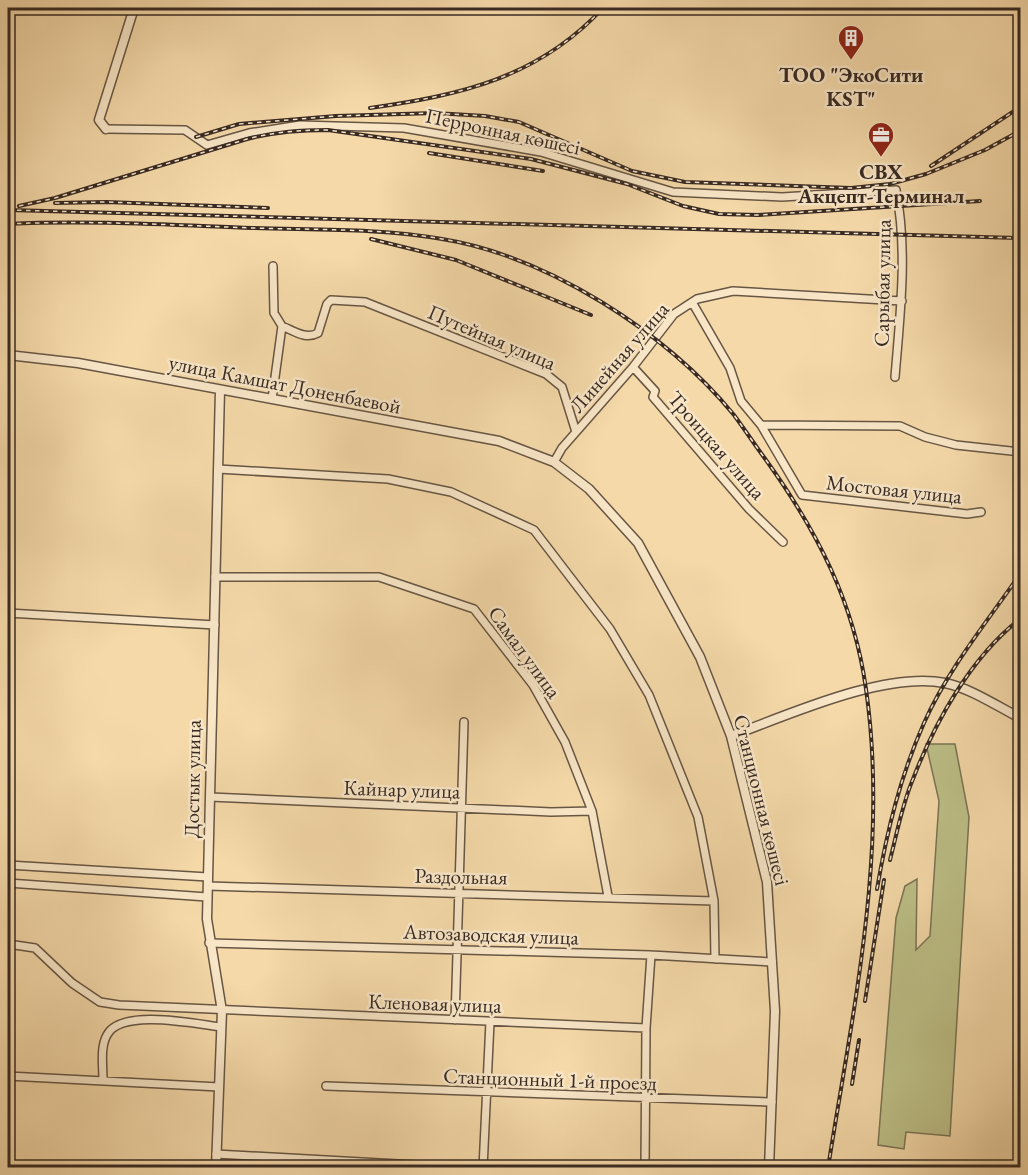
<svg xmlns="http://www.w3.org/2000/svg" width="1028" height="1175" font-family="'EB Garamond',serif">
<style>
.green{fill:#bdbf87;stroke:#7a7455;stroke-width:1.5}
.lines{fill:none;stroke-linecap:round;stroke-linejoin:round}
.minor-casing{stroke:#675644;stroke-width:10}
.tertiary-casing{stroke:#675644;stroke-width:11}
.minor{stroke:#f8e6c7;stroke-width:7}
.tertiary{stroke:#f8e6c7;stroke-width:8}
.rail-casing{stroke:#382a23;stroke-width:4}
.rail{stroke:#f8e6c7;stroke-width:1.5;stroke-dasharray:4.5;stroke-linecap:butt}
.labels{text-anchor:middle;dominant-baseline:central;stroke-width:5;stroke-linejoin:round;paint-order:stroke}
.poi-label{font-size:21px;font-weight:bold;fill:#382a23;stroke:#f8e6c7}
.street-label{font-size:21px;fill:#382a23;stroke:#f8e6c7}
</style>
<rect width="100%" height="100%" fill="#f5d9a9"/>
<filter id="stains"><feTurbulence type="fractalNoise" baseFrequency=".00333" numOctaves="4"/><feColorMatrix values="0 0 0 0 .2 0 0 0 0 .09 0 0 0 0 .02 0 0 0 .5 -.17"/></filter>
<radialGradient id="worn" r=".72"><stop offset=".6" stop-color="#630" stop-opacity="0"/><stop offset="1" stop-color="#630" stop-opacity=".3"/></radialGradient>
<path class="green" d="M926 744H955L969 817 950 1136 906 1132 904 1149 878 1145 896 918 905 886 917 879 916 950 930 936 939 801Z"/>
<g class="lines">
<g class="minor-casing">
<path id="minor" d="M106 129 185 130 207 145 249 133 300 125 404 128 541 152 673 192 782 197 896 190C908 251 900 315 895 377
M692 302 730 368 741 401 761 425 802 495 967 514 981 512
M282 326C294 331 306 340 318 333L327 304 331 300 365 302 546 374 562 387 576 432
M633 367 655 391 653 397 749 509 783 542
M272 399 282 326 274 313 273 266
M761 425 900 426 925 437 956 445 1020 452
M554 462 562 448 633 367 674 314 697 299 733 291 902 301
M218 469 388 479 451 492 534 530 610 629 649 695 698 817 714 901 715 959
M215 577H379L474 609 533 685 565 742 592 811 608 896
M8 613 215 625
M210 797 551 812 592 811
M8 865 208 877
M8 883 207 897
M208 886 714 901
M209 943 651 955 772 962
M8 944 35 948 72 983 100 1002 119 1005 646 1028
M455 1020 464 722
M8 1076 219 1087
M103 1080C103 1066 100 1047 107 1035 121 1008 196 1024 221 1027
M326 1086 772 1102
M216 1154 471 1168
M483 1168 490 1022
M645 1168 646 1028 651 955"/>
</g>
<g class="tertiary-casing">
<path id="tertiary" d="M106 129 99 120 134 8
M8 355 78 363 499 441 554 462 589 489 638 543 700 657 731 736 767 882 775 1011 769 1168
M731 736C788 715 885 671 945 683 970 688 997 706 1020 718
M216 1168 222 1011 207 919 220 390"/>
</g>
<use href="#minor" class="minor"/>
<use href="#tertiary" class="tertiary"/>
<g class="rail-casing">
<path id="rail" d="M370 108C461 95 538 78 603 8
M196 137 239 124 336 116 435 113 485 116 519 122 632 171 685 182 851 188 890 184 926 174 985 150 1020 131
M429 153 543 171
M931 166 1020 107
M55 203 106 202 268 208
M19 206 55 198 247 139C274 132 300 130 328 130L531 159 627 184 683 206 719 214 758 215 980 201
M8 210 1020 238
M8 224C89 220 171 225 252 228 315 230 380 228 442 239 547 256 666 332 734 415 745 430 755 445 766 460 817 531 854 602 866 689 889 850 853 1009 828 1168
M371 239 456 260 591 315
M890 860C897 833 902 805 913 779 935 722 971 657 1020 619
M877 889C887 831 900 777 924 723 948 669 987 622 1020 574
M865 1001 884 880
M852 1084 859 1040"/>
</g>
<use href="#rail" class="rail"/>
</g>
<defs>
<g id="building-pin" transform="scale(1.35)"><path d="M0 17L-7.5 6A9.5 9.5 0 1 1 7.5 6Z" fill="#8f2418" stroke="#f8e6c7"/><path d="M-4-6H4V6H1V3H-1V6H-4ZM-2.5-4.3h1.7v1.8h-1.7ZM.8-4.3h1.7v1.8H.8ZM-2.5-1h1.7V.8h-1.7ZM.8-1h1.7V.8H.8Z" fill="#fff"/></g>
<g id="office-pin" transform="scale(1.35)"><path d="M0 17L-7.5 6A9.5 9.5 0 1 1 7.5 6Z" fill="#8f2418" stroke="#f8e6c7"/><path d="M-6-3h4V-5.5h4V-3h4V5H-6ZM-1-4.5V-3h2v-1.5ZM-6 0V1H6V0Z" fill="#fff"/></g>
</defs>
<g fill-rule="evenodd">
<use href="#building-pin" x="851" y="38"/>
<use href="#office-pin" x="881" y="135"/>
</g>
<g class="labels">
<g class="poi-label">
<text x="851" y="74">ТОО "ЭкоСити<tspan x="851" dy="24">KST"</tspan></text>
<text x="881" y="171">СВХ<tspan x="881" dy="24">Акцепт-Терминал</tspan></text>
</g>
<g class="street-label">
<text transform="translate(503 131) rotate(12)">Перронная көшесі</text>
<text transform="translate(882 283) rotate(-89)">Сарыбая улица</text>
<text transform="translate(492 337) rotate(23)">Путейная улица</text>
<text transform="translate(619 357) rotate(-49)">Линейная улица</text>
<text transform="translate(285 384) rotate(11)">улица Камшат Доненбаевой</text>
<text transform="translate(717 445) rotate(49)">Троицкая улица</text>
<text transform="translate(894 489) rotate(6)">Мостовая улица</text>
<text transform="translate(525 652) rotate(54)">Самал улица</text>
<text transform="translate(192 779) rotate(-89)">Достык улица</text>
<text transform="translate(402 789) rotate(2)">Кайнар улица</text>
<text transform="translate(762 800) rotate(76)">Станционная көшесі</text>
<text transform="translate(461 876) rotate(1)">Раздольная</text>
<text transform="translate(491 934) rotate(2)">Автозаводская улица</text>
<text transform="translate(435 1003) rotate(2)">Кленовая улица</text>
<text transform="translate(550 1079) rotate(2)">Станционный 1-й проезд</text>
</g>
</g>
<rect width="1028" height="1175" fill="none" stroke="#f5d9a9" stroke-width="30"/>
<rect x="9" y="9" width="1010" height="1157" fill="none" stroke="#382a23" stroke-width="3"/>
<rect x="15" y="15" width="998" height="1145" fill="none" stroke="#382a23" stroke-width="1.5"/>
<rect width="100%" height="100%" filter="url(#stains)"/>
<rect width="100%" height="100%" fill="url(#worn)"/>
</svg>
